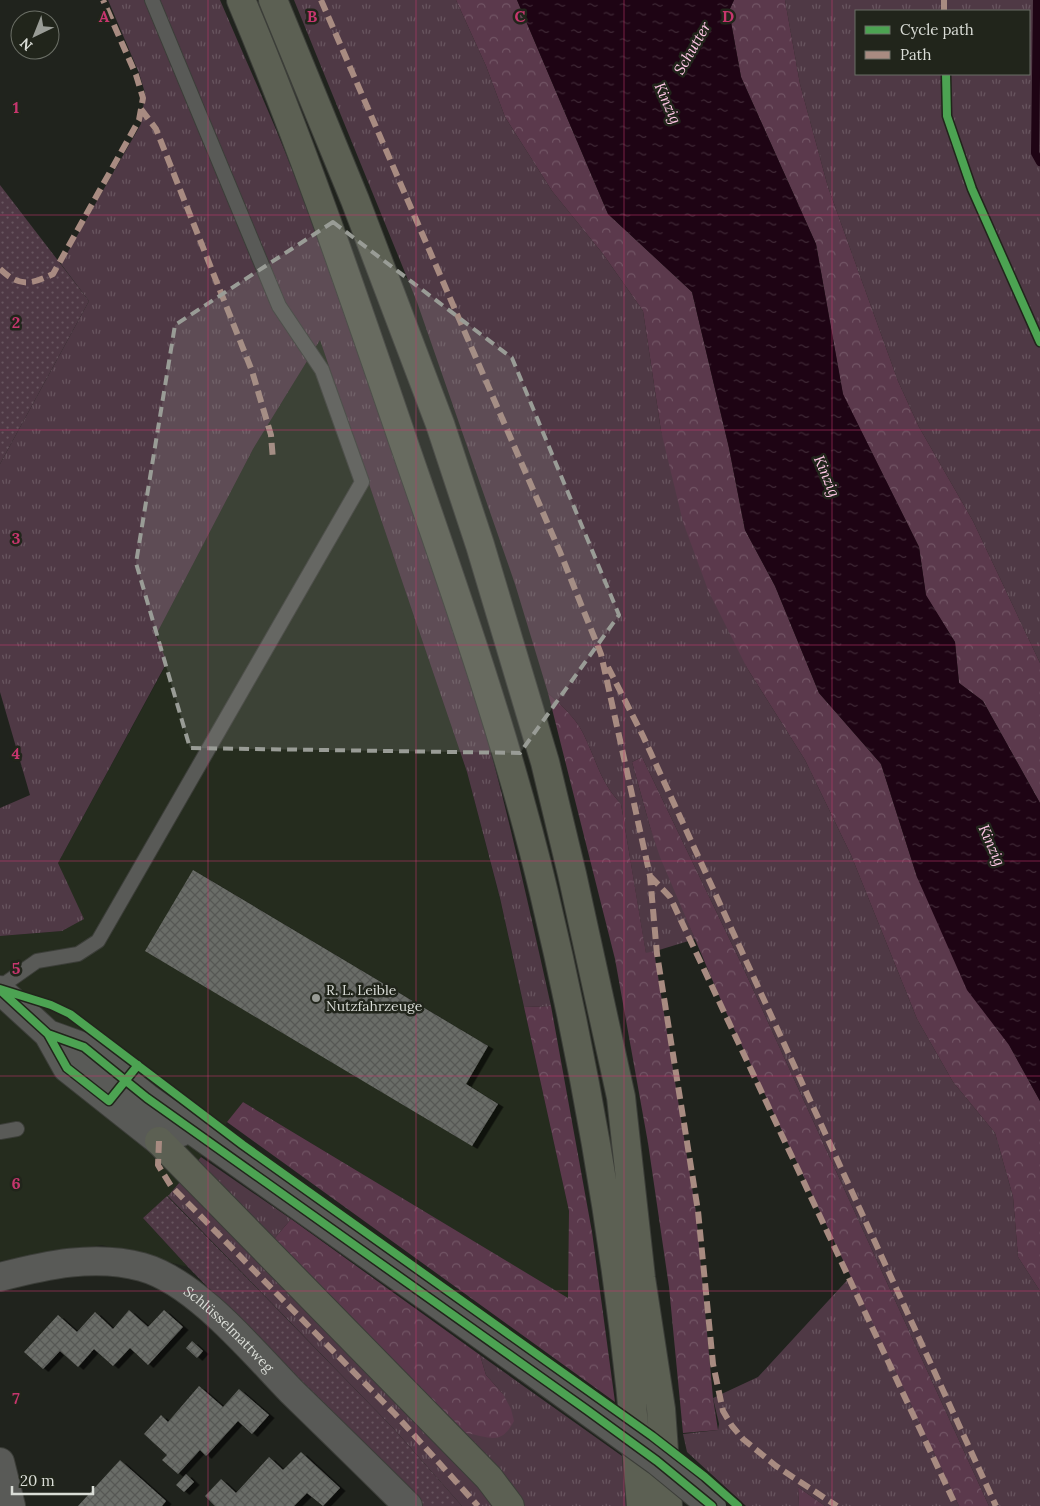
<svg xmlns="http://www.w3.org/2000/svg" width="1040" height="1506" font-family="Lora,serif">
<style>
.built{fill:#252c1e}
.grass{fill:url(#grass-tufts);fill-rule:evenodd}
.forest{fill:url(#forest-crowns)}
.park{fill:url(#park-dots)}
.water{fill:url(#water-ripples)}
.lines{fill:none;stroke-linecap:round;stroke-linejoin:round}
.stream{stroke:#1e0414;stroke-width:8}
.building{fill:url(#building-cross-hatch);filter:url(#shadow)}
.service-casing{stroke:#3c3e39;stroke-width:16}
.minor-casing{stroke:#3c3e39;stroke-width:30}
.tertiary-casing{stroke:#3c3e39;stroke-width:30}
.trunk-casing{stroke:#3c3e39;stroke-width:30}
.service{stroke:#595a57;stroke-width:14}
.minor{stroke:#595a57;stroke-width:28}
.tertiary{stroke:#595a57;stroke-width:28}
.trunk{stroke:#5c6053;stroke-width:28}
.tertiary-bridge-casing{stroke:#3c3e39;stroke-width:30;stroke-linecap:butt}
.tertiary-bridge{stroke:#595a57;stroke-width:28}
.quiet{stroke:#a88b81;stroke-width:6;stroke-dasharray:12 6;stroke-linecap:butt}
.cycleway-casing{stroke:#21251b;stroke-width:11}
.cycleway{stroke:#4ca352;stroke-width:8}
.marked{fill:#999c96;fill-opacity:0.2;stroke:#999c96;stroke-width:4;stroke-dasharray:10 6;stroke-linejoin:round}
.grid{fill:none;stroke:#c6366e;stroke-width:1;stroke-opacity:0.55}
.poi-dot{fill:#999c96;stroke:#21251b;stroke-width:2}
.labels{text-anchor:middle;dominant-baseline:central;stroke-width:5;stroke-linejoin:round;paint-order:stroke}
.poi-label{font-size:14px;fill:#daddd7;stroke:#21251b;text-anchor:start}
.street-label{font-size:14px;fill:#daddd7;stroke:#21251b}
.water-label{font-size:15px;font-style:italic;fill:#ffc7e6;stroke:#21251b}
.grid-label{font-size:16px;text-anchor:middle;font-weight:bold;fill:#c6366e;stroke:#21251b;stroke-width:5;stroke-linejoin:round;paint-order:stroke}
</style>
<defs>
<pattern id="grass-tufts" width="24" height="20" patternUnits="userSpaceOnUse" patternTransform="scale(1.25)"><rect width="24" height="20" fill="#4f3945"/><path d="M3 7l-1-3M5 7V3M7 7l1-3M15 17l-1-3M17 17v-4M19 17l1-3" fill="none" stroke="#68555f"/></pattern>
<pattern id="forest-crowns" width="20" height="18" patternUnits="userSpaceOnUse" patternTransform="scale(1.25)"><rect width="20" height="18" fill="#5b394c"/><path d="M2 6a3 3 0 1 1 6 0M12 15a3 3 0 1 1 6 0" fill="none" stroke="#725565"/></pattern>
<pattern id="park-dots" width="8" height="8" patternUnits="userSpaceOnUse" patternTransform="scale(1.25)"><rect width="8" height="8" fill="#4f3945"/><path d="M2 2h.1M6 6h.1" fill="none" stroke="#68555f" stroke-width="1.8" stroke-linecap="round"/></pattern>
<pattern id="water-ripples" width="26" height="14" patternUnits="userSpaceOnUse" patternTransform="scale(1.25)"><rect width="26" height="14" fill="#1e0414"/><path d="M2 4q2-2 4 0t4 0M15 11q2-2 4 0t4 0" fill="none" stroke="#3e2835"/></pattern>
<pattern id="building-cross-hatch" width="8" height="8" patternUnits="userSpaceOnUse" patternTransform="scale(1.25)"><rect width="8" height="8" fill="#6b6d68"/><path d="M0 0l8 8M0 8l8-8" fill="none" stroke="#565854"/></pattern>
<filter id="shadow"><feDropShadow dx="5.5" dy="3" stdDeviation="0" flood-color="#0009"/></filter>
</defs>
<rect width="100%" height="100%" fill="#20231d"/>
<path class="built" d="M320 340 467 772 500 899 569 1211V1299L243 1102 201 1157 168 1196 143 1218 188 1267 102 1245 0 1261V936L62 931 83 919 58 863 167 663 156 635 253 449Z"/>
<path class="grass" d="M108 0H220C245 59 272 117 295 177 354 325 407 477 455 629 495 753 523 880 551 1006L524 1007 500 898 467 772 320 340 253 449 156 635 167 662 58 863 84 919 62 931 0 936V808L30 795 0 692V464L89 301 61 264 141 124 145 93 139 73Z
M294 0H456L486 66 505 117 552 191 603 254 643 311 661 431 747 668 805 760 851 855 917 1019 953 1082 995 1133 1013 1197 1018 1257 1040 1291V1506H989L741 963 642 757 632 762 650 827 695 939 646 954 621 804C599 780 597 761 583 733 576 718 560 704 548 693L515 584 417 302Z
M785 0H1040V663L973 521 919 427 898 381 828 187 800 84ZM856 11H1029V74H856Z
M201 1157 291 1219 274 1239 503 1394 486 1375 480 1355 622 1456 626 1506H462L393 1428 168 1196Z
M851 1276 959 1506H825L798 1487 799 1506H746L687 1452 683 1434 718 1430 719 1424 713 1398 758 1377Z"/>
<path class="forest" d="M456 0H517L608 214 692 292 729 448 745 530 775 586 819 693 881 764 917 877 1040 1101V1291L1018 1257 1013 1197 995 1133 953 1082 917 1019 851 855 805 760 747 668 708 590 683 522 661 431 643 311 603 254 552 191 505 117 486 66Z
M734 0H785L800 84 828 187 898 381 919 427 973 521 1040 663V803L983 701 959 683 955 642 926 596 919 547 843 395 816 244 741 77 729 11Z
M548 693C560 704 576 718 583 733 597 761 599 780 621 804L646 953 654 951 696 1212 713 1398 718 1430 683 1433 669 1287 648 1143 615 959Z
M642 757 741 963 989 1506H959L726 1012 660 857 650 827 632 762Z
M551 1006 592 1232 615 1402 227 1122 243 1102 568 1298 569 1211 524 1007Z
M291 1219 480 1355 486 1375 503 1394 511 1409 514 1421C501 1446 490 1437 466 1433L274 1239Z
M798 1487 825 1506H799Z"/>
<path class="park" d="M0 185 89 301 0 464Z
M167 1196 393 1428 462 1506H423L188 1267 143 1218Z"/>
<path class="water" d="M517 0H734L729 11 741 77 816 244 843 394 919 547 926 595 955 642 959 683 983 701 1040 803V1101L1009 1045 967 990 917 877 881 764 819 693 775 586 745 530 729 448 692 292 608 214Z"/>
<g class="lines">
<path class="stream" d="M1037 0 1035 153 1040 162"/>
</g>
<path class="building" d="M193 870 488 1046 466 1084 498 1104 472 1146 145 951Z
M129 1310 148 1327 164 1310 183 1327 148 1365 130 1348 113 1366 94 1349 78 1367 60 1351 43 1369 24 1352 58 1315 77 1332 95 1312 113 1329Z
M192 1341 203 1351 197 1358 186 1348Z
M199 1386 223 1407 239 1389 269 1415 252 1434 238 1421 206 1456 200 1450 178 1474 162 1460 167 1455 144 1434 161 1415 168 1422Z
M301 1452 340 1488 323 1506 307 1493 294 1506H215L205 1496 221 1479 236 1493 269 1457 283 1470Z
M120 1460 166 1501 162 1506H78Z
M186 1474 194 1482 184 1492 176 1485Z"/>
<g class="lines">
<g class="service-casing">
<path id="service" d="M0 987 37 961 78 954 98 941 362 482 322 370 279 306 152 0
M0 1132 17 1129"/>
</g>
<g class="minor-casing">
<g id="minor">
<path id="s1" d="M0 1277C46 1265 95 1254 142 1267 196 1282 253 1352 292 1392 331 1430 370 1468 408 1506"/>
<path d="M0 1462 11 1506"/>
</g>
</g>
<g class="tertiary-casing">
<path id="tertiary" d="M0 990 48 1034 67 1068 159 1141 181 1132
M48 1034 84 1047 147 1098 528 1368"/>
</g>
<g class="trunk-casing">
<path id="trunk" d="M241 0C301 142 351 289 401 435 453 586 507 737 544 893 592 1094 626 1300 641 1506
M273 0 355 200 440 424 480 545 545 762 572 874 621 1097 641 1278 661 1409 668 1506
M159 1141 489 1478 510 1506"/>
</g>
<use href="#service" class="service"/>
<use href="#minor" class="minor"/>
<use href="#tertiary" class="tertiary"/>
<use href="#trunk" class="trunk"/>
<g class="tertiary-bridge-casing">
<path id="tertiary-bridge" d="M528 1368 657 1461 712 1506"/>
</g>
<use href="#tertiary-bridge" class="tertiary-bridge"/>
<path class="quiet" d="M321 0 560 552 601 654 650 876 657 954 698 1211 713 1364 723 1411 732 1426 743 1439 776 1466 837 1506
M944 0V11
M141 109 156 129 252 371 271 435 273 460
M0 269C19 287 30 285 53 274L139 120 143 98 136 75 103 0
M608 667 643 736 996 1506
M650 876 670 897 956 1506
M159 1141 158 1165 171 1186 395 1414 478 1506"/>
<g class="cycleway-casing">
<path id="cycleway" d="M946 74 947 116 972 189 1040 342
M0 989 51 1005 70 1014 243 1145 652 1436 705 1477 738 1506
M2 992 48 1034 67 1068 109 1101 138 1065
M48 1034 84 1047 147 1098 587 1410 657 1461 712 1506"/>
</g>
<use href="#cycleway" class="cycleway"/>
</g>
<path class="marked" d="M333 222 512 358 619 615 520 753 190 748 136 563 175 325Z"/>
<path class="grid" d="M208 0V1506M416 0V1506M624 0V1506M832 0V1506M0 215H1040M0 430H1040M0 645H1040M0 861H1040M0 1076H1040M0 1291H1040"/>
<circle class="poi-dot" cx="316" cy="998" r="5"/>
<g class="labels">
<g class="poi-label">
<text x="326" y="990">R. L. Leible<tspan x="326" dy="16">Nutzfahrzeuge</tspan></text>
</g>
<g class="street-label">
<text stroke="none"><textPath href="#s1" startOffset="252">Schlüsselmattweg</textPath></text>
</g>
<g class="water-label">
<text transform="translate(692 48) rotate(-60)">Schutter</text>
<text transform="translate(668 103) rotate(66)">Kinzig</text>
<text transform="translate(827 476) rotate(67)">Kinzig</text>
<text transform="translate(992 845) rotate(66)">Kinzig</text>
</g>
</g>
<g class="grid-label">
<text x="104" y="22">A</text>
<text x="312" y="22">B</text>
<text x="520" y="22">C</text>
<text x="728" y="22">D</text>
<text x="16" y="113">1</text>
<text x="16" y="328">2</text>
<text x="16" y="544">3</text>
<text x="16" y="759">4</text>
<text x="16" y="974">5</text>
<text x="16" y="1189">6</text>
<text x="16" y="1404">7</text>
</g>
<rect x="855" y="10" width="175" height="65" fill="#21251b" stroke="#6b6f66"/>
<rect x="865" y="26" width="25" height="8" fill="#4ca352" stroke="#6b6f66"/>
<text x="900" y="35" font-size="15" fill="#daddd7">Cycle path</text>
<rect x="865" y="51" width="25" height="8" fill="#a88b81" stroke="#6b6f66"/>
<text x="900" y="60" font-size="15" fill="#daddd7">Path</text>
<g transform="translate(35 35) rotate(223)"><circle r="24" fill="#21251b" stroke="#6b6f66"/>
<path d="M0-4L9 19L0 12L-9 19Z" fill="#999c96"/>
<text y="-8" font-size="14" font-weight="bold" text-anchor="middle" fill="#daddd7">N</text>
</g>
<path d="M12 1486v8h81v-8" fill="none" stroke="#daddd7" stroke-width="2.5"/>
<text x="20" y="1486" font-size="15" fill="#daddd7" stroke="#21251b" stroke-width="4" paint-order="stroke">20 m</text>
</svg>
